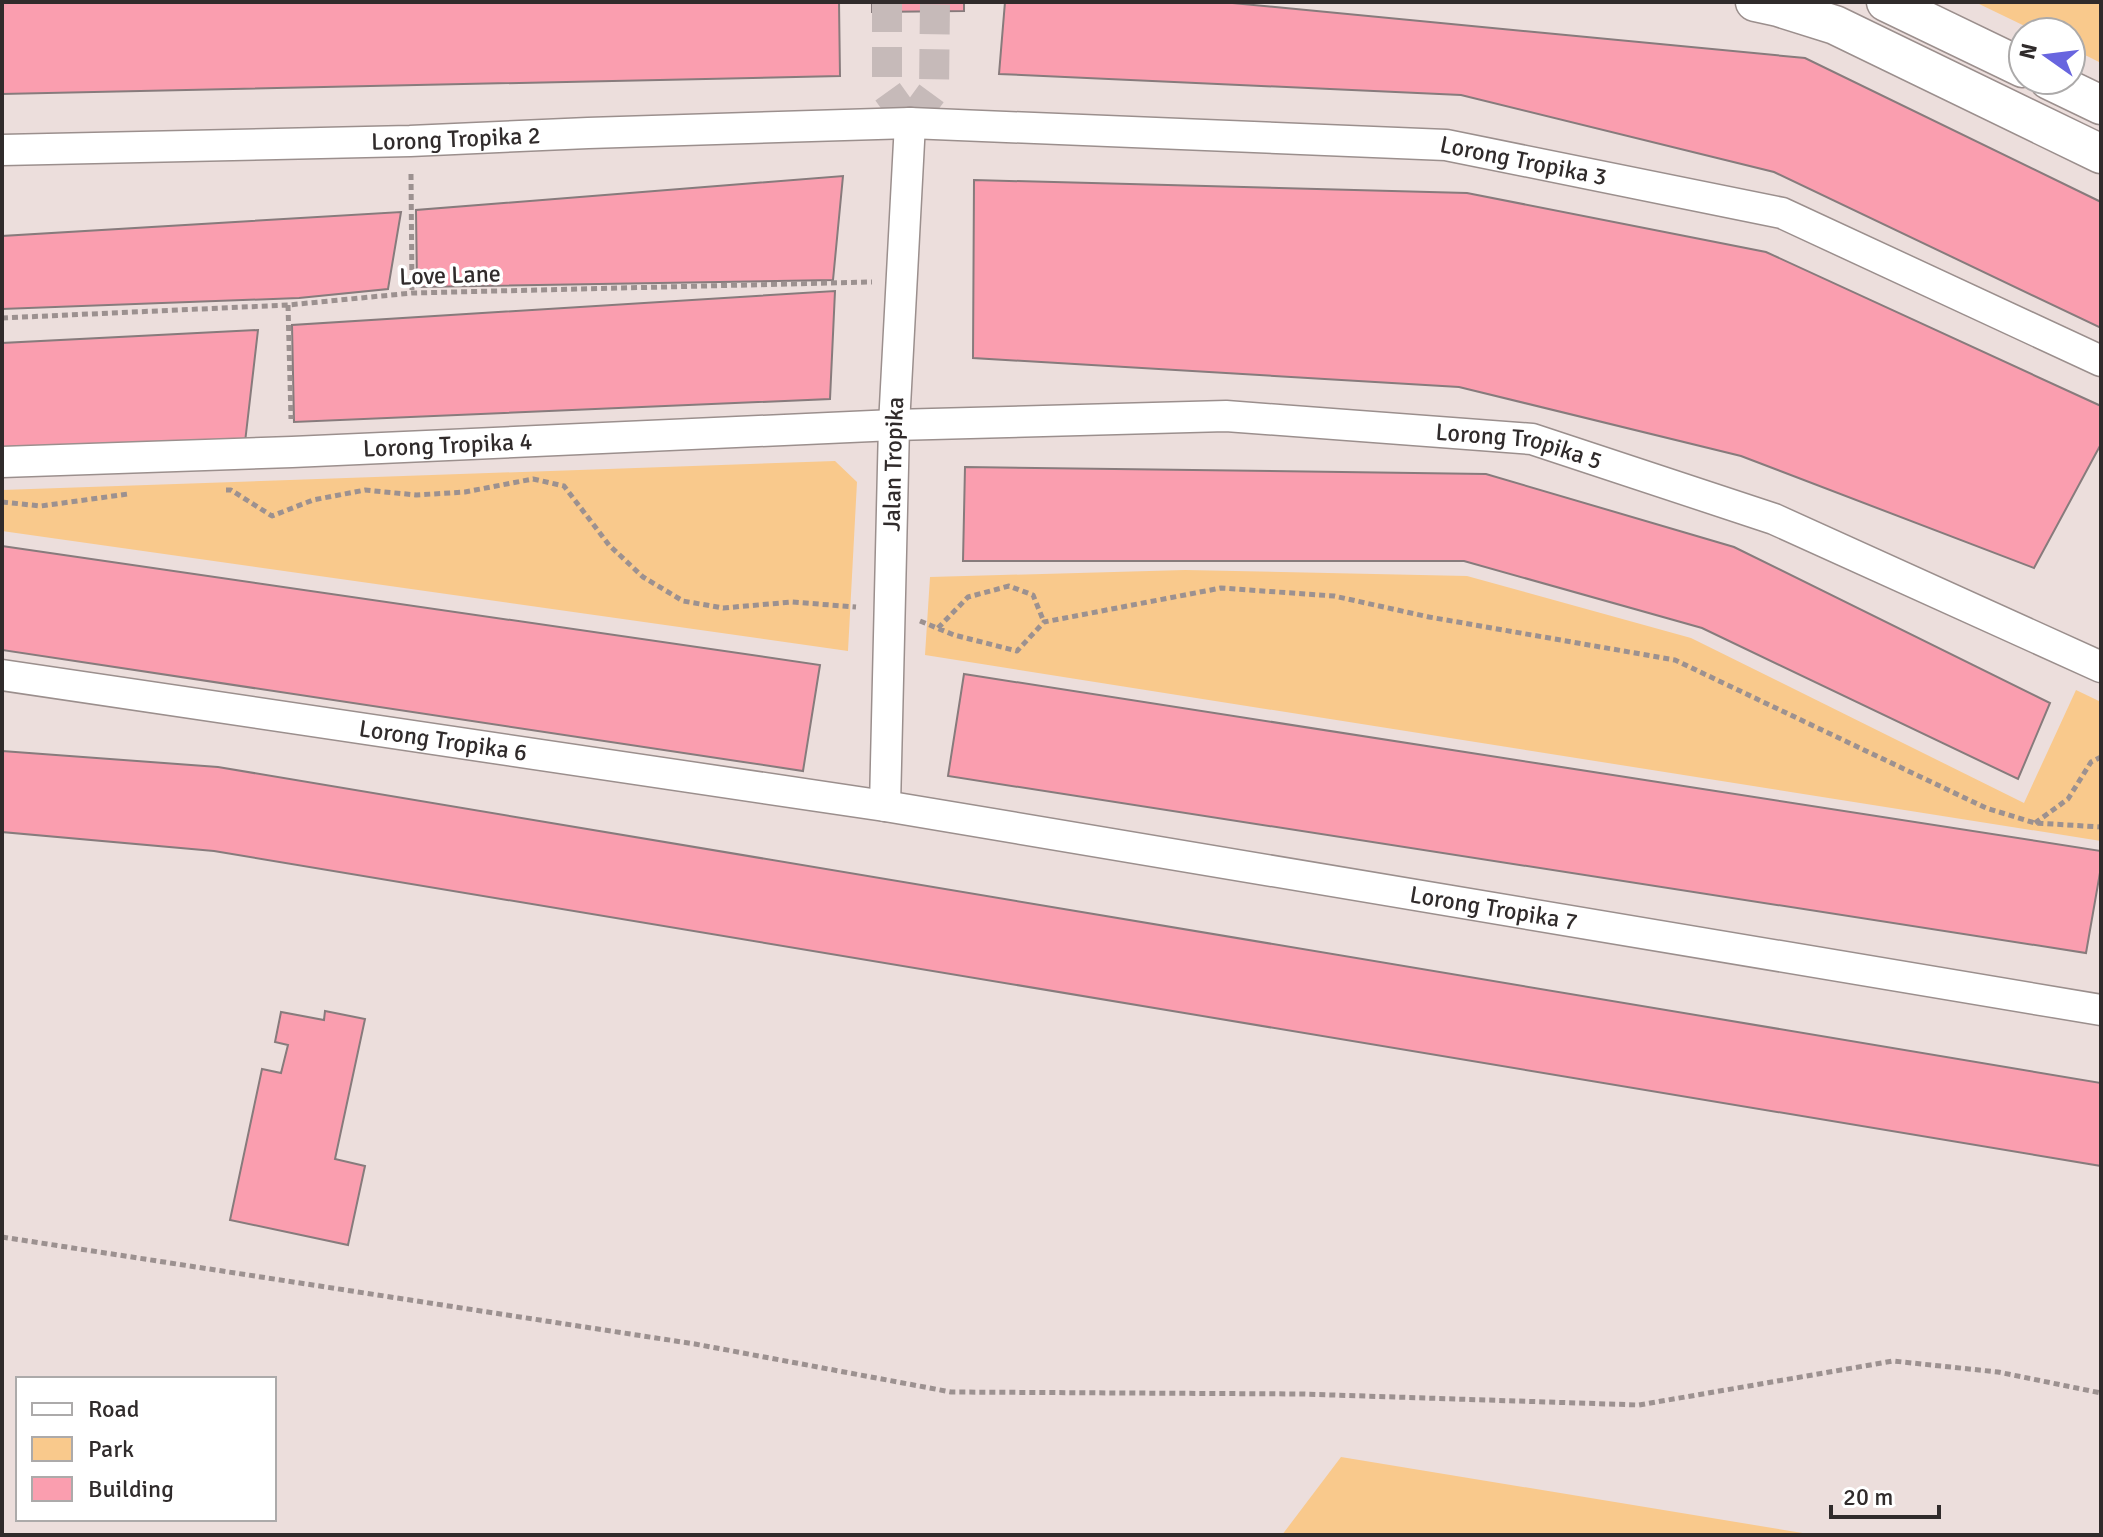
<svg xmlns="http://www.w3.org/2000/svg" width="2103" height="1537" font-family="Signika,sans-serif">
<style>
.green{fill:#f9c98c}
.building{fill:#fa9eaf;stroke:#877b7c;stroke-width:2}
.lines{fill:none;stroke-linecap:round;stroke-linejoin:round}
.minor-tunnel{stroke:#c6bab9;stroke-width:30;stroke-dasharray:30 15;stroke-linecap:butt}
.minor-casing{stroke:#9b8f8d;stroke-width:33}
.tertiary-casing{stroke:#9b8f8d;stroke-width:41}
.path{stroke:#9c9190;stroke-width:5;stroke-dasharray:6 4;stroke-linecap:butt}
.minor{stroke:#fff;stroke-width:30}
.tertiary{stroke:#fff;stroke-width:38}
.labels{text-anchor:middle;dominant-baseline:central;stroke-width:7;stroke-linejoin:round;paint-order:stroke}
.street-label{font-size:24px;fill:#302b2b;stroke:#fff}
</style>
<rect width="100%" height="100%" fill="#ecdedc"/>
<path class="green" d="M1975 2H2101V63L2071 48V32H2037Z
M835 461 857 482 848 651 2 531V490Z
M1185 570 1467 576 1691 638 2024 803 2076 690 2101 702V841L925 655 930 577Z
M1341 1457 1815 1535H1282Z"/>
<path class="building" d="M2 2H839L840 76 2 94Z
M872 2H964V11L872 12Z
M1005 2H1222L1805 58 2101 202V328L1774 172 1461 95 999 74Z
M843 176 833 280 417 287 416 210Z
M974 180 1467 193 1766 252 2101 406V444L2034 568 1741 456 1459 387 973 358Z
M401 212 388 289 299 298 2 309V236Z
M835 291 830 399 294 422 292 325Z
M258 330 244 451 2 448V343Z
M965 467 1486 474 1734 547 2050 703 2018 779 1702 628 1464 561H963Z
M2 546 820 665 803 771 2 650Z
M964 674 2101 851V867L2086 953 948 776Z
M2 751 218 767 2101 1083V1166L214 851 2 832Z
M325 1011 365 1019 335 1159 365 1166 348 1245 230 1220 262 1069 281 1073 288 1045 275 1042 281 1012 324 1020Z"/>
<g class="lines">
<path class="minor-tunnel" d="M887 2V91L910 123 934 90 935 2"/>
<g class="minor-casing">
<g id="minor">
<path id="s1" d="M2 150 410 141 588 133 910 123 1446 145 1782 213 2101 361"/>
<path id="s2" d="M2 462 292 452 894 425 1226 416 1532 439 1774 519 2101 667"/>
<path id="s3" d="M2 675 885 806 2101 1010"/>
<path id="s4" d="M885 806 894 425 910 123"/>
</g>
</g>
<g class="tertiary-casing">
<path id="tertiary" d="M1755 2 1778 7 1835 25 2101 154
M1886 2 2023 68
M2049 80 2101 105"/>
</g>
<path class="path" d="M411 174 412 293
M288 305 291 419
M2 318 288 305 412 293 872 282
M226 490H231L272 516 313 500 365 490 416 495 465 492 533 479 564 486 609 545 643 577 683 601 723 608 792 602 856 607
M2 502 41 506 128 494
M920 621 954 635 1017 651 1044 622 1221 588 1334 596 1429 617 1675 660 1986 808 2035 823 2101 827
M938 628 968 597 1009 586 1033 595 1044 622
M2035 823 2068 799 2091 762 2101 757
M2 1237 695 1344 951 1392 1302 1394 1639 1405 1893 1361 1998 1372 2101 1393"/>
<use href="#minor" class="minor"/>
<use href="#tertiary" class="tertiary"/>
</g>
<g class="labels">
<g class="street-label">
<text stroke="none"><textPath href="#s1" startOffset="454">Lorong Tropika 2</textPath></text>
<text stroke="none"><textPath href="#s1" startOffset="1524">Lorong Tropika 3</textPath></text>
<text transform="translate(450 275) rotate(-2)">Love Lane</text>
<text stroke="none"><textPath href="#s2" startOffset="446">Lorong Tropika 4</textPath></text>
<text stroke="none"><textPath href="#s2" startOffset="1520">Lorong Tropika 5</textPath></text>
<text stroke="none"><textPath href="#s4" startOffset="342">Jalan Tropika</textPath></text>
<text stroke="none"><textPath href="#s3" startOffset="446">Lorong Tropika 6</textPath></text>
<text stroke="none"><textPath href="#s3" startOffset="1510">Lorong Tropika 7</textPath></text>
</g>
</g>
<rect width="2103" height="1537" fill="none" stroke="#302b2b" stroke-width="8"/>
<rect x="16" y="1377" width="260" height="144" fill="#ffffff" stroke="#acaaaa" stroke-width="2"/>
<rect x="32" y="1403" width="40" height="12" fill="#ffffff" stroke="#acaaaa" stroke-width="2"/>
<text x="88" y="1417" font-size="24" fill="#302b2b">Road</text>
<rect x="32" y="1437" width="40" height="24" fill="#f9c98c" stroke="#acaaaa" stroke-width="2"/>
<text x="88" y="1457" font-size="24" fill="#302b2b">Park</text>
<rect x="32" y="1477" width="40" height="24" fill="#fa9eaf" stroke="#acaaaa" stroke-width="2"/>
<text x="88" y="1497" font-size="24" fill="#302b2b">Building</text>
<g transform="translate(2047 56) rotate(284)"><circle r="38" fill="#ffffff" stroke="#acaaaa" stroke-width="2"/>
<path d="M0-6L14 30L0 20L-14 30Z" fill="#6865df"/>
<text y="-12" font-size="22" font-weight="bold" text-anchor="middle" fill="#302b2b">N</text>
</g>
<path d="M1831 1505v12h108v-12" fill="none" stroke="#302b2b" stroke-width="4"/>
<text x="1843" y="1505" font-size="24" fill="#302b2b" stroke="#ffffff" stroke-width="6" paint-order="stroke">20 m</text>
</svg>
